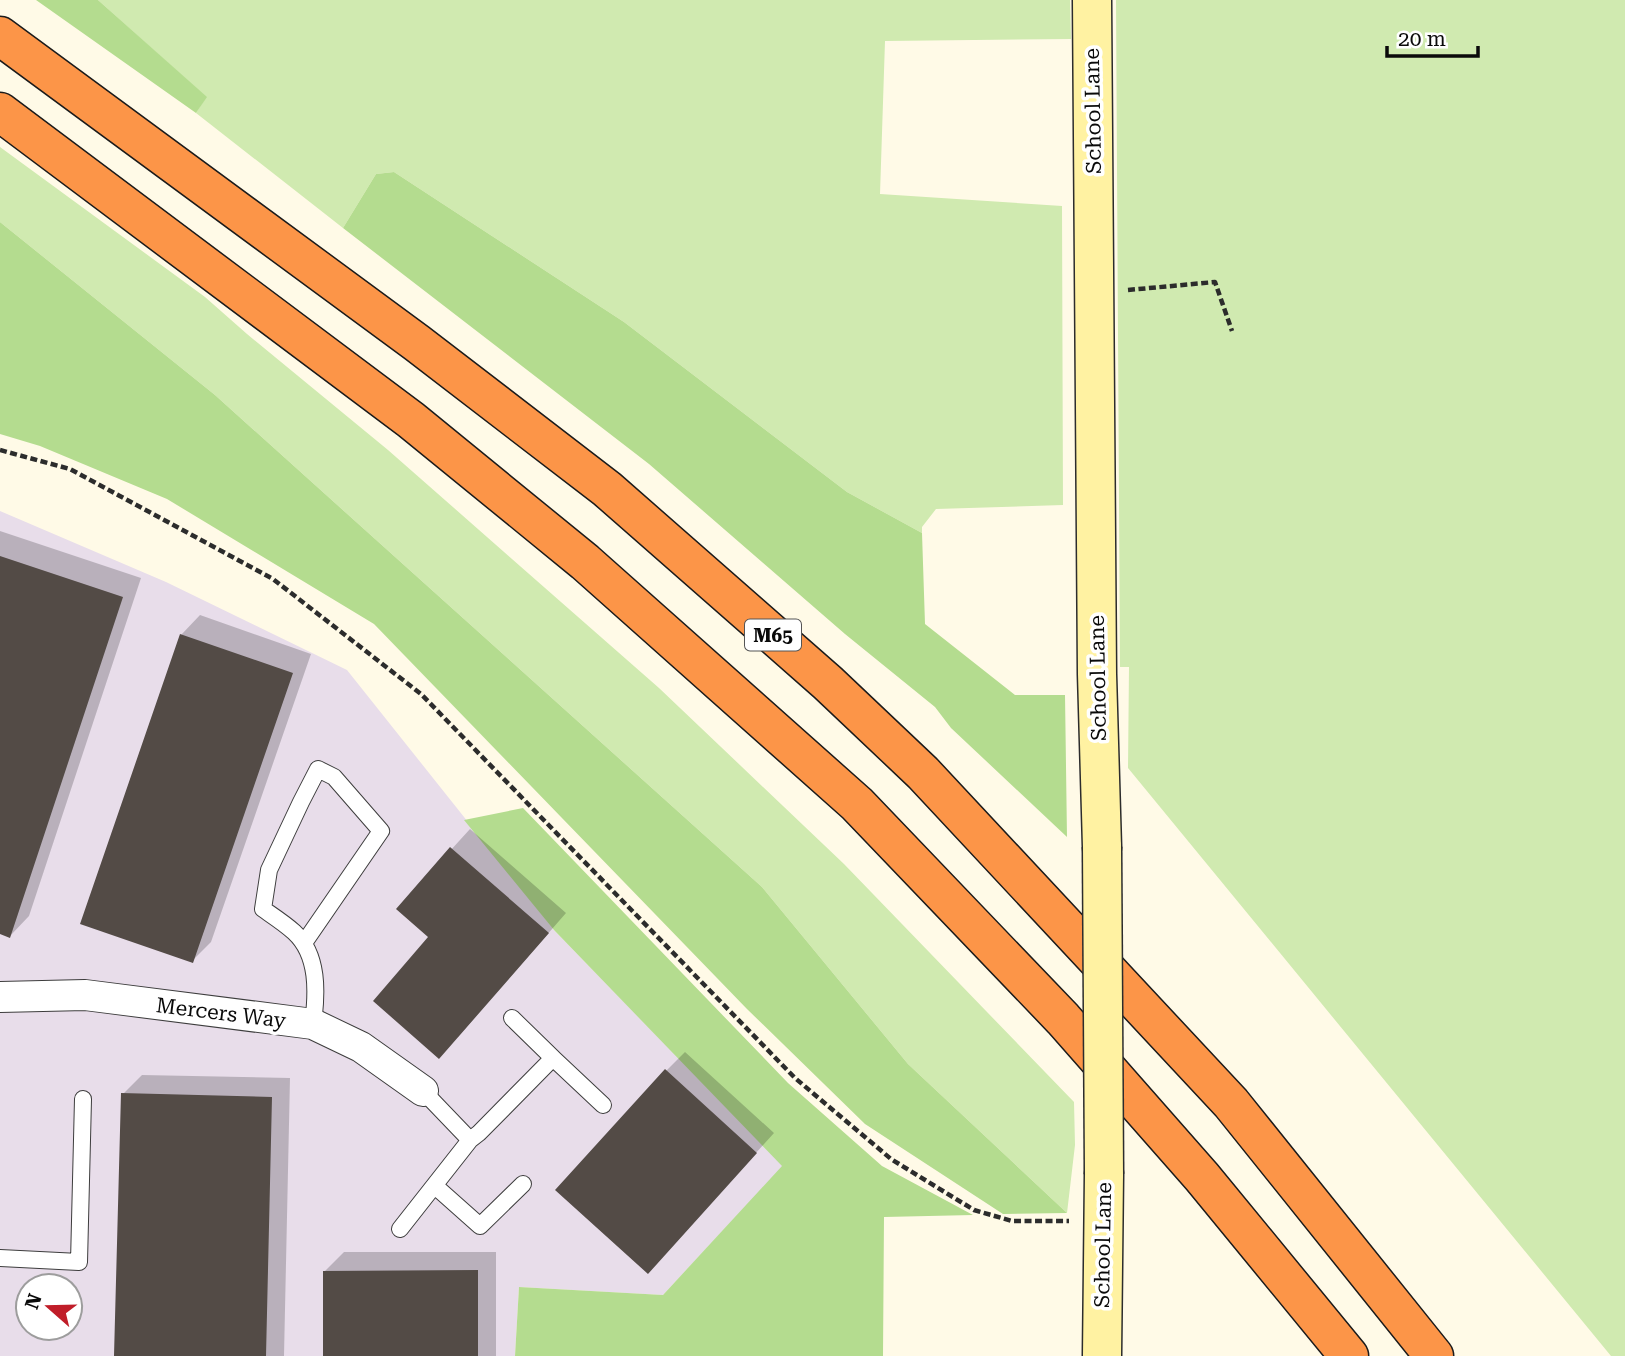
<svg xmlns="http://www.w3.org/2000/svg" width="1625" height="1356" font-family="'Roboto Serif',serif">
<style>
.industrial{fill:#e8ddea;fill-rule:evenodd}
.green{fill:#d0eab0}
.forest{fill:#b4dc8f}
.shadow{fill:#0003}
.building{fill:#534b46}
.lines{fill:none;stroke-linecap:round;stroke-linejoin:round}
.lane-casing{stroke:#3d3d3d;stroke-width:18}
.street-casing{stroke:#3d3d3d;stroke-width:32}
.secondary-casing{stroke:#2c2c2c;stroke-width:41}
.highway-casing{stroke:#1b1b1b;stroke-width:41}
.path{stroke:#2c2c2c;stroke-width:4.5;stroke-dasharray:7 3.5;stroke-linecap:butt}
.lane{stroke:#fff;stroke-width:16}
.street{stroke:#fff;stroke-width:30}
.secondary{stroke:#fff2a2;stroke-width:38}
.highway{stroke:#fc9548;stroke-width:38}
.secondary-bridge-casing{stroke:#2c2c2c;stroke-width:41;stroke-linecap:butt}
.secondary-bridge{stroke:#fff2a2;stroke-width:38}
.labels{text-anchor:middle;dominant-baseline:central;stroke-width:7;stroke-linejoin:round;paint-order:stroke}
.shield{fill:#fff;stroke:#545454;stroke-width:2}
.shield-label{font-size:19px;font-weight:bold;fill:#0a0a0a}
.street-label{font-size:21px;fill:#0a0a0a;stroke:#fff}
</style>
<rect width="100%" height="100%" fill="#fffae7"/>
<path class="industrial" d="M0 511 166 582 347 670 554 930 783 1166 663 1295 519 1287 515 1356H0ZM28 1286H70V1328H28Z"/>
<path class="green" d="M98 0H1070L1071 39 885 41 880 194 1062 206 1063 505 936 509 922 527V533L847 492 624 322 394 172 376 174 343 228 196 113 206 97Z
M1116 0H1625V1356H1611L1128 768 1129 667H1120Z
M0 147 205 297 247 334 388 450 659 688 844 864 1074 1102 1075 1145 1067 1213 908 1064 762 887 215 395 0 222Z"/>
<path class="forest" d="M36 0H98L207 97 196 113Z
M394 172 624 322 847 492 922 533 925 624 1015 695H1065L1067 837 951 728 935 707 845 634 649 464 343 228 376 174Z
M0 222 215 395 762 887 908 1064 1067 1213 1003 1214 865 1124 747 1009 374 624 167 499 40 446 0 434Z
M523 808 788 1083 882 1166 973 1215 884 1217 883 1356H515L519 1287 663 1295 782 1166 554 930 464 820Z"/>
<path class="shadow" d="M0 531 141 578 29 916 10 936 0 932Z
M200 615 311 654 211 942 192 961 181 635Z
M470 829 566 913 458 1037 430 937 398 908Z
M685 1052 774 1133 666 1253V1071Z
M142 1075 290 1078 284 1356H116L123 1094Z
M344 1252H496V1356H325V1271Z"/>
<path class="building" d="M0 556 123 597 10 938 0 934Z
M180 634 293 673 193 963 80 924Z
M450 847 549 933 439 1059 373 1001 428 937 396 909Z
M665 1069 757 1153 648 1274 555 1190Z
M121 1093 272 1097 266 1356H114Z
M478 1270V1356H323V1271Z"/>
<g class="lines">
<g class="lane-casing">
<path id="lane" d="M304 943 381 831 334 777 318 769 301 802 269 870 263 909C273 916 284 923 294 932 319 955 317 993 313 1024
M553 1058 603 1105
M423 1091 470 1140 479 1133 553 1058 512 1018
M435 1186 480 1226 523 1184
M400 1229 470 1140
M0 1258 79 1262 83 1099"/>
</g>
<g class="street-casing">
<path id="street" d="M0 997 85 995 313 1024 361 1047 423 1091"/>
</g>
<g class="secondary-casing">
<path id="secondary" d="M1092 0 1097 674 1102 847
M1102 1356 1104 1174"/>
</g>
<g class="highway-casing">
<path id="highway" d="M0 36 417 343 607 489 828 683 923 773 1231 1103 1434 1356
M0 112 411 420 585 562 857 804 1063 1019 1202 1177 1349 1356"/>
</g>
<path class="path" d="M1128 290 1215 282 1232 331
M0 450 70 469 273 579 421 694 795 1078 891 1159 974 1210 1012 1221H1069"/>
<use href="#lane" class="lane"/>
<use href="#street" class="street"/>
<use href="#secondary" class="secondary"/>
<use href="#highway" class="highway"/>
<g class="secondary-bridge-casing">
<path id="secondary-bridge" d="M1102 847 1104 1174"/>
</g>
<use href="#secondary-bridge" class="secondary-bridge"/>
</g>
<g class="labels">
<rect class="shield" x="745" y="619.5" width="56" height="31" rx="5"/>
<g class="shield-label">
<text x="773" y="635">M65</text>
</g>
<g class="street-label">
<text transform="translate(1093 111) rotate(-91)">School Lane</text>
<text transform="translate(1098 678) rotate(-91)">School Lane</text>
<text transform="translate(221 1013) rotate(7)">Mercers Way</text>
<text transform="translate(1103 1245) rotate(-89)">School Lane</text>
</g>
</g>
<g transform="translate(49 1307) rotate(290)"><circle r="33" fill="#ffffff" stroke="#9d9d9d" stroke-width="2"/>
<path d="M0-5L12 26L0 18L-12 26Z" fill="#c01d29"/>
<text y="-10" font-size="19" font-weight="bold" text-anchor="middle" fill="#0a0a0a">N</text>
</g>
<path d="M1387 46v10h91v-10" fill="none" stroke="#0a0a0a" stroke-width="3.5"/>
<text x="1398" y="46" font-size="21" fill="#0a0a0a" stroke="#ffffff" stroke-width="5" paint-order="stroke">20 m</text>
</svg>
